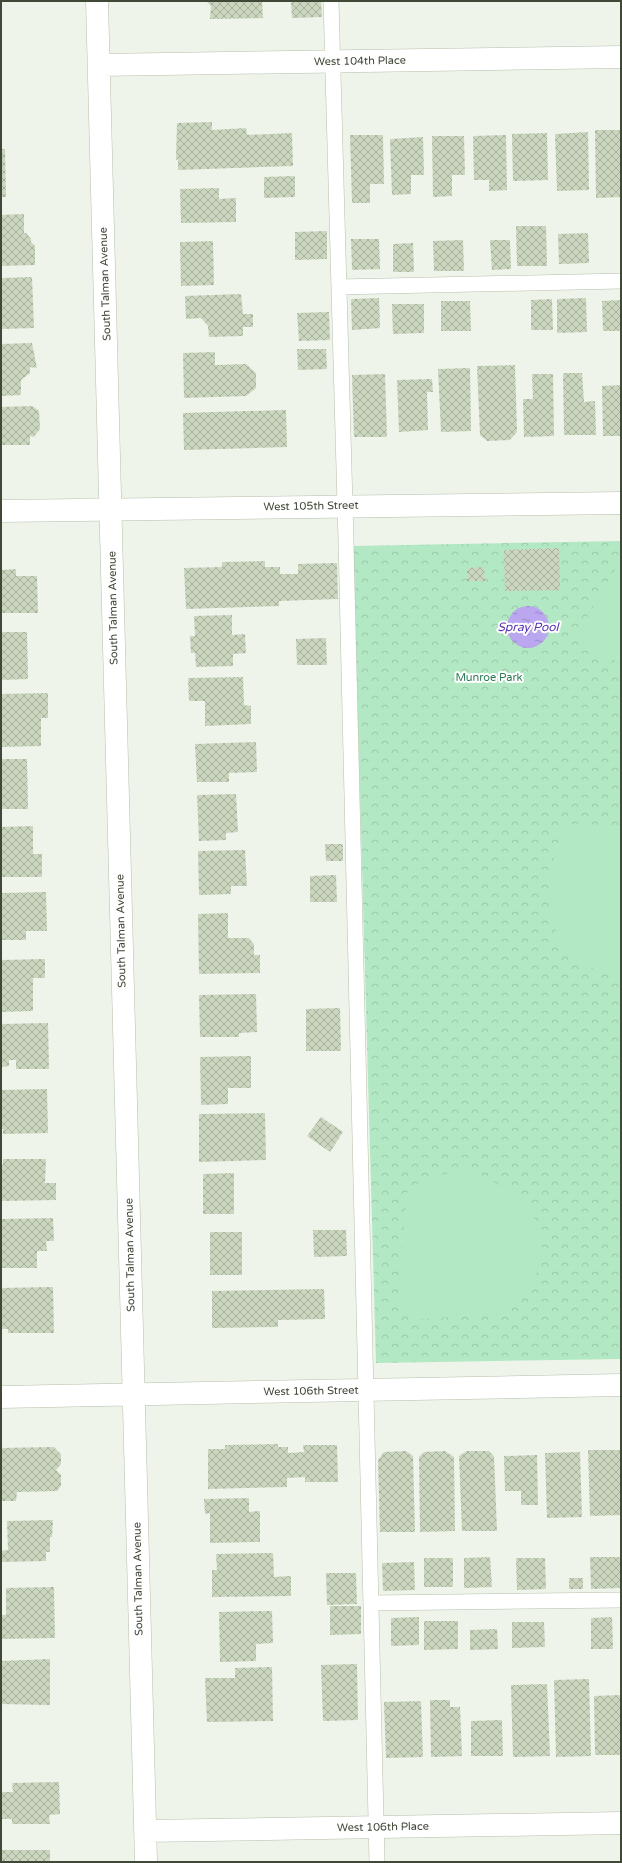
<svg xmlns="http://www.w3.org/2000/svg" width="622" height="1863" font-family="'Varela Round',sans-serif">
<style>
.park{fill:url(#park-crowns)}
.pitch{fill:#b3e8c4}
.water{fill:url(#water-ripples)}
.building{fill:url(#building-cross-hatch)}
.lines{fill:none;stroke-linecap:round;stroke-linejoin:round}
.lane-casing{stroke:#b6c0ac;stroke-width:16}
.street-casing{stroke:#b6c0ac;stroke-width:23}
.lane{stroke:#fff;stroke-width:15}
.street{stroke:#fff;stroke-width:22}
.labels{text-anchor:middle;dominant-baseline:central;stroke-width:4;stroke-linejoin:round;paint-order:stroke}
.street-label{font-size:11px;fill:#404838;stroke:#fff}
.park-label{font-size:11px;fill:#2b7a52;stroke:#fff}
.water-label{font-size:12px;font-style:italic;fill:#5732b3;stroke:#fff}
</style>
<defs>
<pattern id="park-crowns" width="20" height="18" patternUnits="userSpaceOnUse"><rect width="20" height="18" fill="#b3e8c4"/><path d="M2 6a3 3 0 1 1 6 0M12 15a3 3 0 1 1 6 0" fill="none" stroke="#9bc8a9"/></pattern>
<pattern id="water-ripples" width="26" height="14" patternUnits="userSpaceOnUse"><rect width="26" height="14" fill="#bba7ef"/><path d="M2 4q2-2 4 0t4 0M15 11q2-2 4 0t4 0" fill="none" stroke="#998ac3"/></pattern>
<pattern id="building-cross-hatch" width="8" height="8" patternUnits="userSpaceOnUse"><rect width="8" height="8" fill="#cbd6bf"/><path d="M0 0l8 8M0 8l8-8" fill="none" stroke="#a6b09c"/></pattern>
</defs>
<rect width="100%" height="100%" fill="#eef4e9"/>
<path class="park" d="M621 541V1359L376 1363 353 546Z"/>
<path class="pitch" d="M621 558V664L575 639Z
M564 824 621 825V977H616L591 967 567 951 551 922 550 872Z
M469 1169C499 1184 542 1206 542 1246 542 1251 543 1257 542 1261 535 1282 519 1297 505 1313L410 1320 397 1304 407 1193 425 1178Z"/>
<path class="water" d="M507 627a21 21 0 1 1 42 0a21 21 0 1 1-42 0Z"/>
<path class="building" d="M206 1H262L263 18 210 19 211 6Z
M291 1H321L322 17 292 18Z
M212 122V130L246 128 247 135 292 133 293 166 178 170V159L176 160 177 123Z
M595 130H621V197L596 198Z
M588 132 589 190 557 191 555 134Z
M547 133 548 180 513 181 512 134Z
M350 135H383L384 184H370V203H352Z
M506 135 507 190 489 191V180H474L473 136Z
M432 136H464L465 175H452V196L433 197Z
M423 137 424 175H411V194L392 195 390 139Z
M1 149H5L6 197H1Z
M295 176V197L264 198V177Z
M219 188V199L236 198V222L181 223 180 189Z
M24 214V233H26L31 239V242L35 246V265L1 266V215Z
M516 226H546L547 266H517Z
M327 231V259L295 260V232Z
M588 233 589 263 559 264 558 234Z
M351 239H379L380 269 352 270Z
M463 240 464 271H434L433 241Z
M490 240H510L511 269 492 270Z
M213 241 214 285 181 286 180 242Z
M413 243 414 272H393V244Z
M32 277 34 328 1 329 2 278Z
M241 294 243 314H253V327H243V336L209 337 208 326 201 318 186 319 185 296Z
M379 298 380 328 352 330 351 299Z
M586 298 587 332 557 333V299Z
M552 299 553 330H531V300Z
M621 300V331H603L602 301Z
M441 301H470L471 331H441Z
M392 304H424V333L393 334Z
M329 312 330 340 299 341 297 313Z
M32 343 37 368 30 367V373L21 380V395L1 396V344Z
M297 349H326L327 369 298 370Z
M215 352V365L246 364 256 373V388L246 396 184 398 183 353Z
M515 365 517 432 510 440 487 441 480 435 477 366Z
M470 368 471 431 441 432 438 369Z
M563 373H582L584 402 595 401 596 435H564Z
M385 374 387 437H354L352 375Z
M532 374H553L554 436 524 437 523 399H533Z
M432 379 433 392H427L428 430 399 432 397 380Z
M621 385V436H603L602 386Z
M32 406 39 411 40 429 34 437 30 436V445H1V407Z
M286 410 287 447 184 450 183 413Z
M559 548 560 590 505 591 504 550Z
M265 561V567H280V574H298V564L337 563 338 599 279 601V606L186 609 184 568 222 567V562Z
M484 567 485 581H467V568Z
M16 569V576H37L38 613H1V570Z
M232 615V635L245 634 246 653 233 654V666L196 667 195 653H191L190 636H195L194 616Z
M1 632H27L28 679 1 680Z
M326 638 327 665H297L296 639Z
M243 677 244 705 251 706V724L205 726V701H189L188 678Z
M48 693V718H41V746L1 747V694Z
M256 742 257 772 229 773V782H197L195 744Z
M1 759H27L28 809H1Z
M236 794 238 832 226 833V840L199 841 197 795Z
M33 826V854H42V877H1V827Z
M325 844H343V861H326Z
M245 850 247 886H231V894L199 895 198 851Z
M336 875 337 902H310V876Z
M46 892 47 931H26V940H1V893Z
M228 913V938H249L254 944V955H260V973L199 974 198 914Z
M45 959V978H33V1011L1 1012V960Z
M256 994 257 1032 239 1033V1037H200L199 995Z
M340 1008 341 1051H306V1009Z
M48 1023 49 1069H16V1060H9V1066L1 1067V1024Z
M251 1056V1088H228V1104L201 1105 200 1057Z
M47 1089 48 1133 3 1134V1129H1V1090Z
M265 1113 266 1160 199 1162V1114Z
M321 1117 343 1132 330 1152 307 1136Z
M3 1159H46L45 1183H56V1200L1 1201V1165H3Z
M234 1173V1214H203V1174Z
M53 1218 54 1241H46L47 1251H37V1268H1V1219Z
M313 1230H346L347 1256 314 1257Z
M210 1232H242V1275H210Z
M53 1287 54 1333H8V1329H1V1288Z
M324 1289 325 1319 278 1320V1327L212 1328V1291Z
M278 1444V1447H288V1453L304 1452 303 1445H337L338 1482H305V1477L287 1478V1487L208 1489V1449H225V1445Z
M54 1447 61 1454V1464L56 1470 61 1475V1486L57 1491 17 1492 16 1501H1V1448Z
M588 1450H621V1515L590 1516Z
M406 1451 413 1456 415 1532H380L378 1460 384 1452Z
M445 1451 454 1457 455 1531 420 1532 419 1457 424 1452Z
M467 1451H489L494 1456 497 1531H462L459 1456Z
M580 1452 582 1517 547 1518 545 1453Z
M537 1455 538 1505H521V1491H505L504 1456Z
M249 1498V1512L260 1511V1542L210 1543V1513L205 1514 204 1499Z
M53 1520 52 1537H50V1552H46V1561L1 1562V1551L8 1550 7 1521Z
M273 1553 274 1577 291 1576V1596L212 1597V1570H217L216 1554Z
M490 1557 492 1587 464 1588V1558Z
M590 1557H621V1588L591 1589Z
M424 1558H453V1587H424Z
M516 1558H545L546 1589 517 1590Z
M414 1562 415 1590 383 1591 382 1563Z
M326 1573H356L357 1604 327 1605Z
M569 1578H583V1589H569Z
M54 1587 55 1638 1 1639V1615H6V1588Z
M330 1606H361V1634L330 1635Z
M272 1611 273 1643 256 1644V1661L220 1662 219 1612Z
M419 1617V1645L391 1646V1618Z
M612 1617 613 1649H591V1618Z
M424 1621H458V1649L424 1650Z
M512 1622H544L545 1647 512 1648Z
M497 1629 498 1649 470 1650V1630Z
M50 1659V1705L1 1704V1661Z
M357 1664 358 1720 323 1721 321 1665Z
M272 1667 273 1721 207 1722 205 1678H235V1668Z
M589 1679 591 1756 556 1757 554 1680Z
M547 1684 550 1756 513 1757 511 1685Z
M621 1695V1755H595L594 1696Z
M430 1700H450V1707H460L462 1756 431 1757Z
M421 1701 423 1757 386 1758 384 1702Z
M502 1720 503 1756H471V1721Z
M59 1782 60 1814 49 1815 50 1824H12V1819H1V1792H13L12 1783Z
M1 1850H50V1862H1Z"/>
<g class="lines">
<g class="lane-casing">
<path id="lane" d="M331 1 346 541 377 1862
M339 287 621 281
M371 1603 621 1600"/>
</g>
<g class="street-casing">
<path id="street" d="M97 1 146 1862
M99 65 621 57
M1 511 621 503
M1 1397 621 1385
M145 1831 621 1823"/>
</g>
<use href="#lane" class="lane"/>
<use href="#street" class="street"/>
</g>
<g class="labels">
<g class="street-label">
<text transform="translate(360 61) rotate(-1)">West 104th Place</text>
<text transform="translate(105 284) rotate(-92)">South Talman Avenue</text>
<text transform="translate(311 506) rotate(-1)">West 105th Street</text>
<text transform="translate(113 608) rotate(-91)">South Talman Avenue</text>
<text transform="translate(121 931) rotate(-91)">South Talman Avenue</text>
<text transform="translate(130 1255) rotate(-91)">South Talman Avenue</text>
<text transform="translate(311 1391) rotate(-1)">West 106th Street</text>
<text transform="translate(138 1579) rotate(-91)">South Talman Avenue</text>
<text transform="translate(383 1827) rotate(-1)">West 106th Place</text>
</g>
<g class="park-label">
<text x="489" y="677">Munroe Park</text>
</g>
<g class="water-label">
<text x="528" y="627">Spray Pool</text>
</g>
</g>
<rect width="622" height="1863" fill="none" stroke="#404838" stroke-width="4"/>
</svg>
